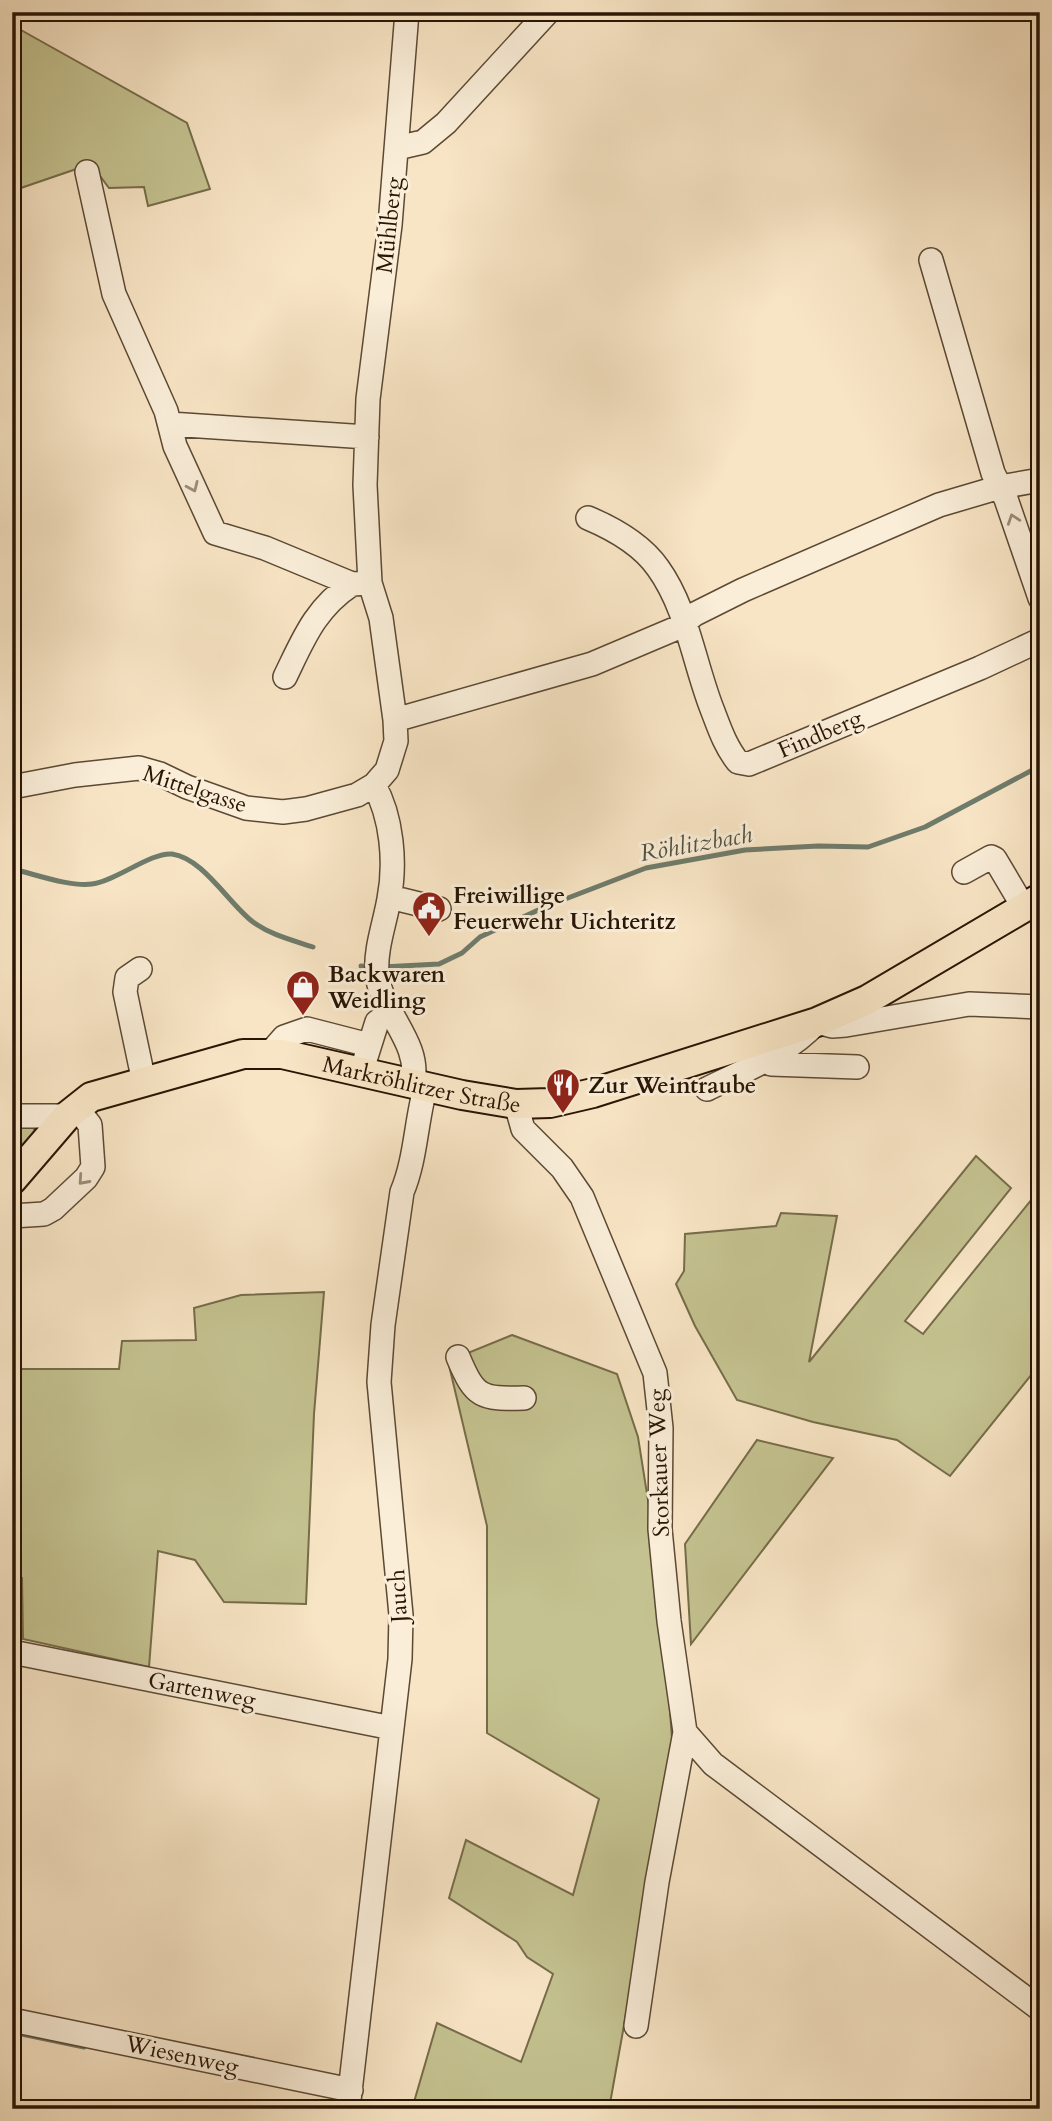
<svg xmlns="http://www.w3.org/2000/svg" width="1052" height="2121" font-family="Cardo,serif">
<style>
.green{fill:#c4c290;stroke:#766c4a;stroke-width:2}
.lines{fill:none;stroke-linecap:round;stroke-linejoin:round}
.stream{stroke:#6f7c6b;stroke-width:5}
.minor-casing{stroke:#5c4934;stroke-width:26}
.major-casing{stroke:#281504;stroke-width:32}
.minor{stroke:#faeed9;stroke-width:23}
.major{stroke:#f8e5c5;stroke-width:28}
.oneway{stroke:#9c8c79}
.labels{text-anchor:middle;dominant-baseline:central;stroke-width:6;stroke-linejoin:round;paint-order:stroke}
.street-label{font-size:23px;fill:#281504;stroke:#faeed9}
.poi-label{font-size:23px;font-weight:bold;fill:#281504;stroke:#faeed9;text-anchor:start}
.water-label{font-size:24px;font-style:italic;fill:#515140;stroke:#faeed9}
</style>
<rect width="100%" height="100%" fill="#f8e5c5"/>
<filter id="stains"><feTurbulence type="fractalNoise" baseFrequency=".00286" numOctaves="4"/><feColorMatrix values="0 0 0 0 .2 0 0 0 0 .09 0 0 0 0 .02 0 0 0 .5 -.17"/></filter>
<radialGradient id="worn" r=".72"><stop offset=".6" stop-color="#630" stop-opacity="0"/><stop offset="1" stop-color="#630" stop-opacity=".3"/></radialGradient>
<path class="green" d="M12 25 187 123 210 189 148 206 144 187 109 188 91 164 12 191Z
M29 1124 35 1130V1138L16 1157 12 1154V1126Z
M976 1156 1011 1188 905 1321 923 1334 1040 1189V1364L950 1476 897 1440 813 1422 737 1400 695 1326 676 1284 684 1271 685 1234 776 1226 781 1213 837 1216 809 1362Z
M324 1292 314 1414 306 1604 224 1602 195 1560 158 1551 149 1667 23 1639 22 1578H12V1442H16L12 1369H119L122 1341 196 1340 194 1308 241 1295Z
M512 1335 617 1374 638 1437 660 1576 673 1752 609 2109H412L437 2023 521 2062 553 1974 527 1957 517 1942 449 1898 466 1840 573 1895 599 1799 487 1733V1526L448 1361Z
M757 1440 833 1458 691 1644 685 1544Z"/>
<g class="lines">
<path class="stream" d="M12 869C35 874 69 887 92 884 116 881 151 852 172 854 203 858 229 904 253 922 271 935 292 940 313 947
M361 966 372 967
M382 967 439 964 462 953 480 937 547 906 646 868 745 850 818 846 868 847 925 827 1040 766
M12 2032 84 2047"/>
<g class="minor-casing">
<path id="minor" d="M397 148 423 142 446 123 548 12
M87 172 114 294 166 411 175 446 215 533 265 548 352 584 370 583
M931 260 993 473 1006 499 1040 598
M170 424 367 437
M588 518C614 529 642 545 658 568 687 608 694 663 712 709 719 727 725 746 738 762L749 764 980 668 1040 640
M285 677C303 640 315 608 352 584
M395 720 592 664 677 628 695 614 743 590 939 505 1000 487 1040 480
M374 785C392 817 396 863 389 899 385 923 375 949 377 973 380 1012 421 1042 413 1082
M12 787 75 775 139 768 160 774 187 787 246 808 283 812 306 809 357 795 374 785 387 770 396 741 395 720 381 618 370 583 365 485 368 399 390 225 407 12
M964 872 991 857 995 859 1024 908
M390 897 439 909
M140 969 127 978 125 992 144 1082
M270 1053 284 1037 307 1029 369 1045
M365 1060 377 1022 391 1013
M766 1060 771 1064 857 1067
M707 1089C745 1070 788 1054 817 1022L832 1026 846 1025 969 1004 1040 1007
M516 1104 523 1129 562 1168 582 1197 655 1373 661 1428 660 1529 669 1621 685 1732
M12 1116H67
M12 1216 44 1214 53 1209 86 1178 93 1167 90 1125 76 1107
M458 1357C475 1398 481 1399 524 1398
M12 1652 392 1728
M12 2020 351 2090
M636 2026 657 1882 685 1732 713 1764 1040 2009
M348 2109 400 1659 401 1615 379 1382 383 1325 402 1192C416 1159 416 1120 426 1085"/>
</g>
<g class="major-casing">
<g id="major">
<path id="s1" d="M12 1180 67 1116 91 1097 243 1054H282L462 1095 516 1104 550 1103 593 1093 817 1022 867 1000 1040 898"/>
</g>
</g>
<use href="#minor" class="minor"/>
<use href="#major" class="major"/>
</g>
<defs><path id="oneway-chevron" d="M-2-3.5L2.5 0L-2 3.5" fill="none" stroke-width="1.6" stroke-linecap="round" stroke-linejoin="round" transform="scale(1.75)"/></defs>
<g class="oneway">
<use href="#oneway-chevron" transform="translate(193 487) rotate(66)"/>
<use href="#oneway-chevron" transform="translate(1013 519) rotate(-109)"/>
<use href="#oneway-chevron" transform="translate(83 1180) rotate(132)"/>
</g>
<defs>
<g id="civic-pin" transform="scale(1.75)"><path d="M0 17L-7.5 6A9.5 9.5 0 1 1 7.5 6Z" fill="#8f2418" stroke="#faeed9"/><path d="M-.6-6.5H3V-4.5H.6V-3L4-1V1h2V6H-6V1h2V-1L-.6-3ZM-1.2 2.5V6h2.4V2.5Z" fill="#fff"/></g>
<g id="shop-pin" transform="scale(1.75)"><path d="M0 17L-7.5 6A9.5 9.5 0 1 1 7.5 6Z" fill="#8f2418" stroke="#faeed9"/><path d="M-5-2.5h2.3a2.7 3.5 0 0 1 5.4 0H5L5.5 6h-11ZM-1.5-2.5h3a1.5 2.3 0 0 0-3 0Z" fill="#fff"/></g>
<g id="restaurant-pin" transform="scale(1.75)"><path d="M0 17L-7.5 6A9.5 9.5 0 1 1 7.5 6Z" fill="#8f2418" stroke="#faeed9"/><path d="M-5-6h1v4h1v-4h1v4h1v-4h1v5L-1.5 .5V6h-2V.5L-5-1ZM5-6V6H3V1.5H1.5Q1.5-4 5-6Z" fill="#fff"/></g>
</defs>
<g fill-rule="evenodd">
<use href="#civic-pin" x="429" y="908"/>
<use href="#shop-pin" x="303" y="987"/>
<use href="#restaurant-pin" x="563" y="1085"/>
</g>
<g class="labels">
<g class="street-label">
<text transform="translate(389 225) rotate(-84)">Mühlberg</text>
<text transform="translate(820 734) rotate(-23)">Findberg</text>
<text transform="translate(195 789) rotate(18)">Mittelgasse</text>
<text stroke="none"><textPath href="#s1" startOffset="455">Markröhlitzer Straße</textPath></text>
<text transform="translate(659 1463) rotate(-92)">Storkauer Weg</text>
<text transform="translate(398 1596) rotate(-93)">Jauch</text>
<text transform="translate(202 1690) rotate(11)">Gartenweg</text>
<text transform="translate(182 2055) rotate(12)">Wiesenweg</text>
</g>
<g class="poi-label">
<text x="453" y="895">Freiwillige<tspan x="453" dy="26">Feuerwehr Uichteritz</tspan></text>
<text x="328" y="974">Backwaren<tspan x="328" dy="26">Weidling</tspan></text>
<text x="588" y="1085">Zur Weintraube</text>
</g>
<g class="water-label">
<text transform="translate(696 844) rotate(-10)">Röhlitzbach</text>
</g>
</g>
<rect width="1052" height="2121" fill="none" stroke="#f8e5c5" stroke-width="42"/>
<rect x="14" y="14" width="1024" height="2093" fill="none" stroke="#281504" stroke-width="3.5"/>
<rect x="21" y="21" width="1010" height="2079" fill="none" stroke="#281504" stroke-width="2"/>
<rect width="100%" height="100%" filter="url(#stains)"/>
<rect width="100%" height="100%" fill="url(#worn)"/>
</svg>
